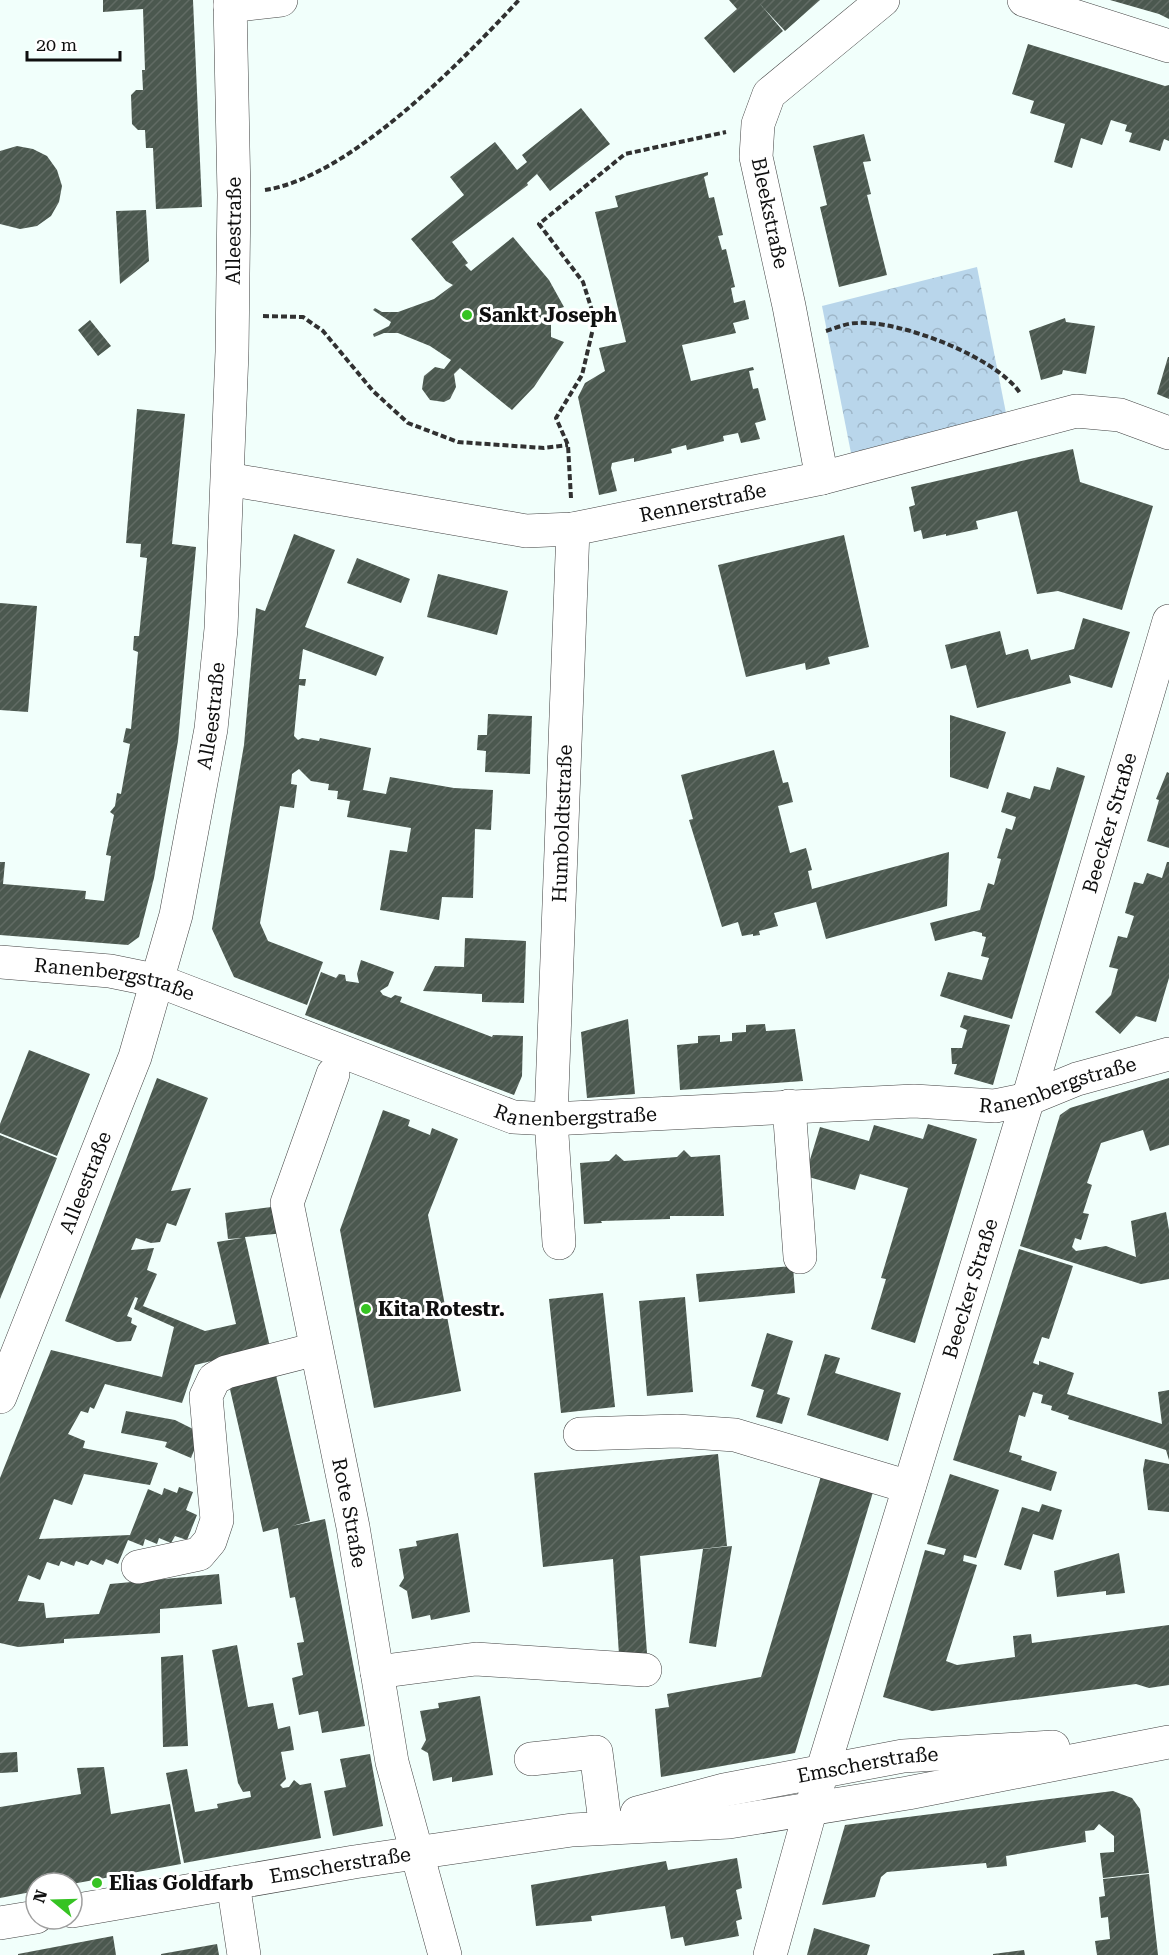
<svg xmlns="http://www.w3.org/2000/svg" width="1169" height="1955" font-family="'Roboto Serif',serif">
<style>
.park{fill:url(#park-crowns)}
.building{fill:url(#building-hatch)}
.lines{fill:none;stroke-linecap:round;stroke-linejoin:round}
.minor-casing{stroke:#424242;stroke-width:34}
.path{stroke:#313131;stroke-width:4;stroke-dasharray:6 3;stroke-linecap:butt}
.minor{stroke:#fff;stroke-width:33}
.poi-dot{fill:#36c323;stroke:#fff;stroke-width:2}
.labels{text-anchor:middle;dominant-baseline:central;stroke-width:6;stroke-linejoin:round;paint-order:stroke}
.street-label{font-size:20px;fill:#0f0f0f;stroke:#fff}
.poi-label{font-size:20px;font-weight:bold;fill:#0f0f0f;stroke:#fff;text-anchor:start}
</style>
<defs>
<pattern id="park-crowns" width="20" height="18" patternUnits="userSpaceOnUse" patternTransform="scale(1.5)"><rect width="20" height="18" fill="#b9d6eb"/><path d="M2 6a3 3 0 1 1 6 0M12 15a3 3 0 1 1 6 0" fill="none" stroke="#9eb6c8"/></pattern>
<pattern id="building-hatch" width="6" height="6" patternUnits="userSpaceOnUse" patternTransform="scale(1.5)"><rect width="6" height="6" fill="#4b584f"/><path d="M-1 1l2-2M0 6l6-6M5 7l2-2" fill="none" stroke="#616b64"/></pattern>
</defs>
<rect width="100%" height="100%" fill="#f1fffb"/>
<path class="park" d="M977 267 1006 413 851 453 822 306Z"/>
<path class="building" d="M103 0H193L202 207 156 209 153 148H146L145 130H138L132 124 131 95 136 90H143L142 70H145L143 9 103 12Z
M729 0H820L785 31 760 4 783 31 734 73 704 38 737 9Z
M1110 0H1169V19L1159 14Z
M1028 44 1165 86 1169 85V141L1164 139 1160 151 1129 142 1132 133 1125 131 1127 125 1111 120 1102 145 1081 138 1072 168 1054 162 1065 124 1030 113 1034 101 1012 94Z
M581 108 610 144 550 191 537 174 527 183 528 185 452 242 468 263 465 265 471 271 513 237 549 280 564 307 551 311V337L564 342 534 387 512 410 460 368 454 374 456 387 450 399 444 402 430 400 422 389 424 376 435 367 444 369 451 360 430 346 398 333H384L374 337 373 334 389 326 391 322 373 310 375 308 382 312H398L434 299 453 285 446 281 411 239 464 195 450 177 495 142 517 170 527 162 522 155Z
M864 134 871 161 863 162 871 194 867 195 887 275 839 287 820 207 827 205 813 146Z
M17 146 33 149 47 156 57 170 62 186 59 202 51 216 37 226 20 229 0 224V151Z
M708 172V175L704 177 709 198 714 197 723 235 718 236 722 250 726 249 735 287 731 288 734 303 745 300 749 319 733 323 736 333 682 345 691 381 753 367 754 370 749 371 753 389 758 388 766 420 755 423 760 439 741 443 738 433 723 436 724 441 687 450 686 445 671 449 672 453 634 462V458L612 463 611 468 617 491 599 495 578 397 585 383 605 371 599 348 626 342 595 212 618 207 615 196Z
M146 210 149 261 120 284 116 211Z
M1065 318 1066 322 1095 326 1086 374 1063 370 1062 374 1041 380 1029 331Z
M90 320 111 346 98 356 78 330Z
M1168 357H1169V399L1157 394Z
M137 409 185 414 172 544 196 547 178 741 154 878 139 937 128 945 0 935V862H5L3 884 86 891 85 899 104 901 111 856 106 855 114 815 110 812 115 806 117 793 121 794 130 744 123 742 126 728 131 729 138 652 133 650 134 636H139L147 558 140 557 141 544 126 543Z
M1073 449 1080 482 1153 506 1122 610 1058 591 1037 594 1017 511 976 521 978 529 946 536V534L923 539 921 530 914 532 909 507 915 505 911 487Z
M294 534 335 550 305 627 384 657 376 676 303 649 299 679H306L305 686 299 685 294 736 298 740 302 738 319 741 320 738 371 748 363 790 386 794 390 777 454 788 493 790 491 830 475 829 473 898 442 897 439 920 380 910 390 850 407 852 411 828 347 817 350 801 337 799 338 791 328 790 329 784 311 781 299 769 292 774 291 784 297 785 294 808 280 806 260 923 268 941 323 962 307 1005 234 977 212 929 244 745 256 608 265 611Z
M844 535 869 647 828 657 830 664 806 670 805 663 746 677 718 565Z
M357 558 410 579 401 603 347 583Z
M438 574 508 591 497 635 427 617Z
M0 603 37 606 28 712 0 710Z
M1083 618 1130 632 1112 688 1069 675 1071 683 977 708 966 665 951 669 945 645 1000 631 1006 655 1028 649 1031 660 1074 649Z
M488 714 532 716 530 774 485 772 486 751 477 750 478 735H487Z
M950 715 1006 732 988 789 950 777Z
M774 750 783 783 788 782 793 802 778 806 790 853 806 848 812 870 808 871 812 889 949 852 947 906 826 939 816 902 774 913 778 926 759 931 760 935 753 936V934L742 936 738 922 722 927 689 820 693 819 681 775Z
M1057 767 1085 776 1012 1019 940 996 948 972 982 980 989 958 981 956 986 937 982 936V933L974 931 935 941 930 923 980 910 988 883 994 885 1001 859 997 858 1006 828 1012 830 1016 817 1001 812 1007 792 1030 799 1034 786 1050 790Z
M1167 772 1169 773V848L1147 841 1159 800 1156 799Z
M1167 862H1169V978L1156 1022 1136 1016 1120 1034 1095 1012 1111 995 1115 980 1118 969 1109 967 1118 936 1127 938 1134 916 1125 913 1134 882 1143 884 1147 873 1162 878Z
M465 938 526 941 524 1003 482 1002V994L423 991 435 966 464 967Z
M361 960 394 972 388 986 380 991 383 995 391 998 395 995 402 997 400 1002 492 1037 493 1035 523 1036 522 1076 514 1095 305 1015 321 972 336 978 339 974 345 975 346 981 359 983 357 974Z
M964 1015 1010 1025 993 1085 954 1074 957 1064H952L951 1048H962L967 1030 960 1027Z
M628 1019 635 1094 587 1098 581 1032Z
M765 1024 766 1031 795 1029 803 1081 680 1090 677 1045 698 1043V1036L720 1035V1042L732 1041V1033L746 1032V1025Z
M29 1050 90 1074 57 1156 0 1133V1124Z
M157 1078 208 1098 171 1191 191 1188 176 1226 167 1223 160 1242 151 1243 136 1238 131 1250 154 1248 147 1270 157 1274 143 1306 205 1331 236 1324 217 1242 242 1238 228 1239 225 1213 279 1206 285 1233 245 1237 270 1347 195 1365 182 1403 105 1384 94 1409 90 1407 88 1413 81 1411 68 1434 85 1441 83 1448 158 1463 150 1485 84 1474 72 1505 54 1499 39 1539 130 1535 148 1489 162 1495 164 1488 177 1493 179 1487 193 1492 186 1510 197 1515 187 1540 175 1536 171 1543 159 1538 157 1544 145 1539 143 1546 128 1540 118 1564 106 1559 103 1565 91 1560 88 1565 76 1561 74 1566 61 1561 59 1566 47 1562 40 1580 28 1575 18 1601 44 1603 46 1618 99 1614 110 1584 219 1574 222 1604 160 1609V1633L64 1639V1643L18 1647 0 1643V1478L51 1350 162 1377 174 1327 134 1309 138 1298 135 1297 127 1316 132 1318 131 1323 137 1326 131 1341 117 1342 65 1321Z
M1169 1078V1145L1150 1151 1143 1130 1101 1143 1087 1183 1092 1185 1083 1213 1089 1214 1081 1240 1075 1238 1072 1247 1076 1251 1106 1246 1136 1257 1131 1221 1166 1212 1169 1230V1279L1141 1284 1020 1246 1060 1115 1070 1108Z
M383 1110 410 1120 408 1126 430 1135 432 1128 458 1139 428 1215 461 1391 374 1408 340 1230Z
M928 1124 977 1139 915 1343 871 1329 886 1279 881 1278 908 1188 860 1174 855 1190 805 1176 820 1127 869 1141 874 1125 923 1139Z
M0 1135 57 1158 0 1299Z
M684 1150 691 1157 720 1155 724 1216H670V1219L601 1221 602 1223 584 1224 580 1163 609 1161 616 1154 624 1161 677 1157Z
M1019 1249 1073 1266 1049 1339 1042 1337 1033 1363 1039 1365V1361L1074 1373 1067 1394 1162 1424 1158 1392 1169 1390V1460L1166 1450 1068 1419 1069 1416 1051 1410 1052 1406 1041 1403 1043 1395 1033 1392 1025 1417 1019 1415 1009 1452 1022 1456 1021 1460 1057 1472 1051 1491 953 1460Z
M793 1266 795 1293 699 1302 696 1274Z
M603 1293 615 1407 561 1413 549 1299Z
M685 1297 693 1392 647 1396 639 1301Z
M767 1333 793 1341 777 1394 790 1398 782 1424 756 1417 764 1390 751 1386Z
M825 1354 840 1358 835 1373 901 1393 888 1441 807 1415Z
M276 1375 310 1521 292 1526 325 1519 365 1726 322 1733 318 1711 299 1715 292 1678 303 1675 297 1643 304 1642 295 1597 290 1598 278 1528 263 1532 229 1385Z
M126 1411 175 1420 201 1433 191 1458 165 1447 167 1442 121 1433Z
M718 1454 727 1546 640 1556 647 1653 619 1655 613 1559 543 1567 534 1473Z
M1145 1459 1169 1464V1512L1148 1510 1143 1470Z
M950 1474 999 1490 976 1558 964 1555 963 1561 977 1565 946 1661 957 1665 1015 1657 1013 1636 1031 1634 1032 1643 1169 1625V1685L1149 1688 1136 1684 932 1711 883 1697 925 1550 944 1555 946 1549 927 1544Z
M821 1476 873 1492 795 1753 661 1777 655 1709 669 1707 667 1694 761 1677Z
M1042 1504 1062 1510 1053 1540 1033 1534 1021 1570 1004 1565 1022 1507 1039 1512Z
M458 1533 470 1612 431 1620 430 1615 412 1619 407 1591 399 1586 404 1578 399 1549 417 1546 416 1541Z
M732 1546 716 1647 689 1643 703 1549Z
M1119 1553 1125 1593 1106 1595V1591L1057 1597 1054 1571Z
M237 1645 248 1707 273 1703 278 1729 290 1726 294 1750 281 1752 286 1779 280 1785 283 1788 289 1787 294 1780 300 1785 311 1783 321 1838 184 1863 166 1773 187 1769 195 1812 218 1808 217 1804 251 1797 250 1791 243 1792 238 1783 212 1650Z
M183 1655 188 1746 163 1747 161 1657Z
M480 1696 493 1775 452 1782V1777L433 1781 428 1753 421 1749 426 1740 420 1711 439 1708 438 1703Z
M17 1752 18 1772 0 1773V1753Z
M370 1754 383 1826 333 1836 324 1791 346 1787 340 1759Z
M104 1767 111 1814 170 1804 181 1864 72 1884 36 1883V1891L0 1898V1807L81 1794 77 1768Z
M1113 1791 1132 1798 1140 1809 1149 1873 1103 1878 1100 1853 1114 1852V1836L1099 1824 1094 1830 1085 1831 1086 1842 1006 1856 1007 1866 987 1868 986 1863 887 1872 881 1877 875 1897 822 1905 845 1825Z
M737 1858 742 1888 736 1890 742 1919 736 1921 739 1936 685 1946 683 1937 671 1939 665 1906 591 1916 592 1921 536 1926 531 1885 666 1861 668 1870Z
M1149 1874 1158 1955H1097L1095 1941 1110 1939 1108 1917 1101 1918 1099 1897 1105 1896 1103 1879Z
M814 1928 870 1945 867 1955H807Z
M113 1936 116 1955H18V1954Z
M217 1944 219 1955H161V1954Z
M1024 1950 1025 1955H993V1954Z"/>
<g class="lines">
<g class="minor-casing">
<g id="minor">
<path d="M1024 0 1169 46"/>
<path d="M230 6 281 0"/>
<path d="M822 478 789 306 756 157 758 124 769 94 883 0"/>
<path id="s1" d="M228 479 526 531 573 529 822 478 1076 411 1120 415 1169 433"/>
<path id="s2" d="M0 962 110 971 159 981 513 1117 551 1119 914 1101 995 1106 1028 1099 1077 1079 1169 1054"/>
<path id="s3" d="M333 1074 287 1203 353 1527 392 1762 445 1955"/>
<path d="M789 1106 800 1257"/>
<path id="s4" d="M559 1243 551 1119 573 529"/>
<path id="s5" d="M0 1397 135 1057 176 915 211 729 221 629 232 352 234 195 230 0"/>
<path d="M580 1434 677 1431 735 1435 909 1487"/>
<path d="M138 1567 199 1554 210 1541 217 1520 206 1396 214 1379 226 1372 316 1349"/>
<path d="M377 1672 476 1659 645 1670"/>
<path d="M531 1759 596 1752 605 1822"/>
<path id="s6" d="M637 1813 724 1790 903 1756 1053 1747"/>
<path d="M233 1883 244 1955"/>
<path id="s7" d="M72 1911 354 1862 572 1830 729 1822 908 1793 1169 1742"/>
<path d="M0 1923 36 1917"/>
<path id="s8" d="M770 1955 811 1808 1028 1099 1169 621"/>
</g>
</g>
<path class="path" d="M265 190C350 177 461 62 519 0
M263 316 303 317 323 331 373 391 408 423 458 442 544 448 568 445
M826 331C836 328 847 323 857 323 900 320 996 357 1020 393
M571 498 568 445 556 418 582 375 595 320 583 282 539 224 625 154 726 132"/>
<use href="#minor" class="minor"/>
</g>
<g class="poi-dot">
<circle cx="467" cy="315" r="6"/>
<circle cx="366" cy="1309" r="6"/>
<circle cx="97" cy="1883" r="6"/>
</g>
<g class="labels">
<g class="street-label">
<text transform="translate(770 213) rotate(78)">Bleekstraße</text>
<text stroke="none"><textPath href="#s5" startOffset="1202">Alleestraße</textPath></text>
<text stroke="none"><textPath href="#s1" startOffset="482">Rennerstraße</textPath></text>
<text stroke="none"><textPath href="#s5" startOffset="716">Alleestraße</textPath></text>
<text stroke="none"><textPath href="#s8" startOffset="1182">Beecker Straße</textPath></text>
<text stroke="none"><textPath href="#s4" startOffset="420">Humboldtstraße</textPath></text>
<text stroke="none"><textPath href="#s2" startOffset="116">Ranenbergstraße</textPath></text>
<text stroke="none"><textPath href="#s2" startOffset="1088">Ranenbergstraße</textPath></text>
<text stroke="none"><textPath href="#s2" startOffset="602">Ranenbergstraße</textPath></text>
<text stroke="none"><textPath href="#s5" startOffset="231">Alleestraße</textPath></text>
<text stroke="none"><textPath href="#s8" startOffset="696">Beecker Straße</textPath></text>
<text stroke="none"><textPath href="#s3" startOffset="453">Rote Straße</textPath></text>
<text stroke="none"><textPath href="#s6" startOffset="236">Emscherstraße</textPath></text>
<text stroke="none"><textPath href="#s7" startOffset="272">Emscherstraße</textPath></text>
</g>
<g class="poi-label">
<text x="479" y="315">Sankt Joseph</text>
<text x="378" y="1309">Kita Rotestr.</text>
<text x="109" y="1883">Elias Goldfarb</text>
</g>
</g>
<g transform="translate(54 1901) rotate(289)"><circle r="28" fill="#ffffff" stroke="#9f9f9f" stroke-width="1.5"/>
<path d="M0-4.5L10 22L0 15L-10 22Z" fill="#36c323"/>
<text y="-9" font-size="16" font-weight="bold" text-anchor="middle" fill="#0f0f0f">N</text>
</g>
<path d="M27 51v9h93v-9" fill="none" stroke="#0f0f0f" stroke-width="3"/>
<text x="36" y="51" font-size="18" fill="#0f0f0f" stroke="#ffffff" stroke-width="4.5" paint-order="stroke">20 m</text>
</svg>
